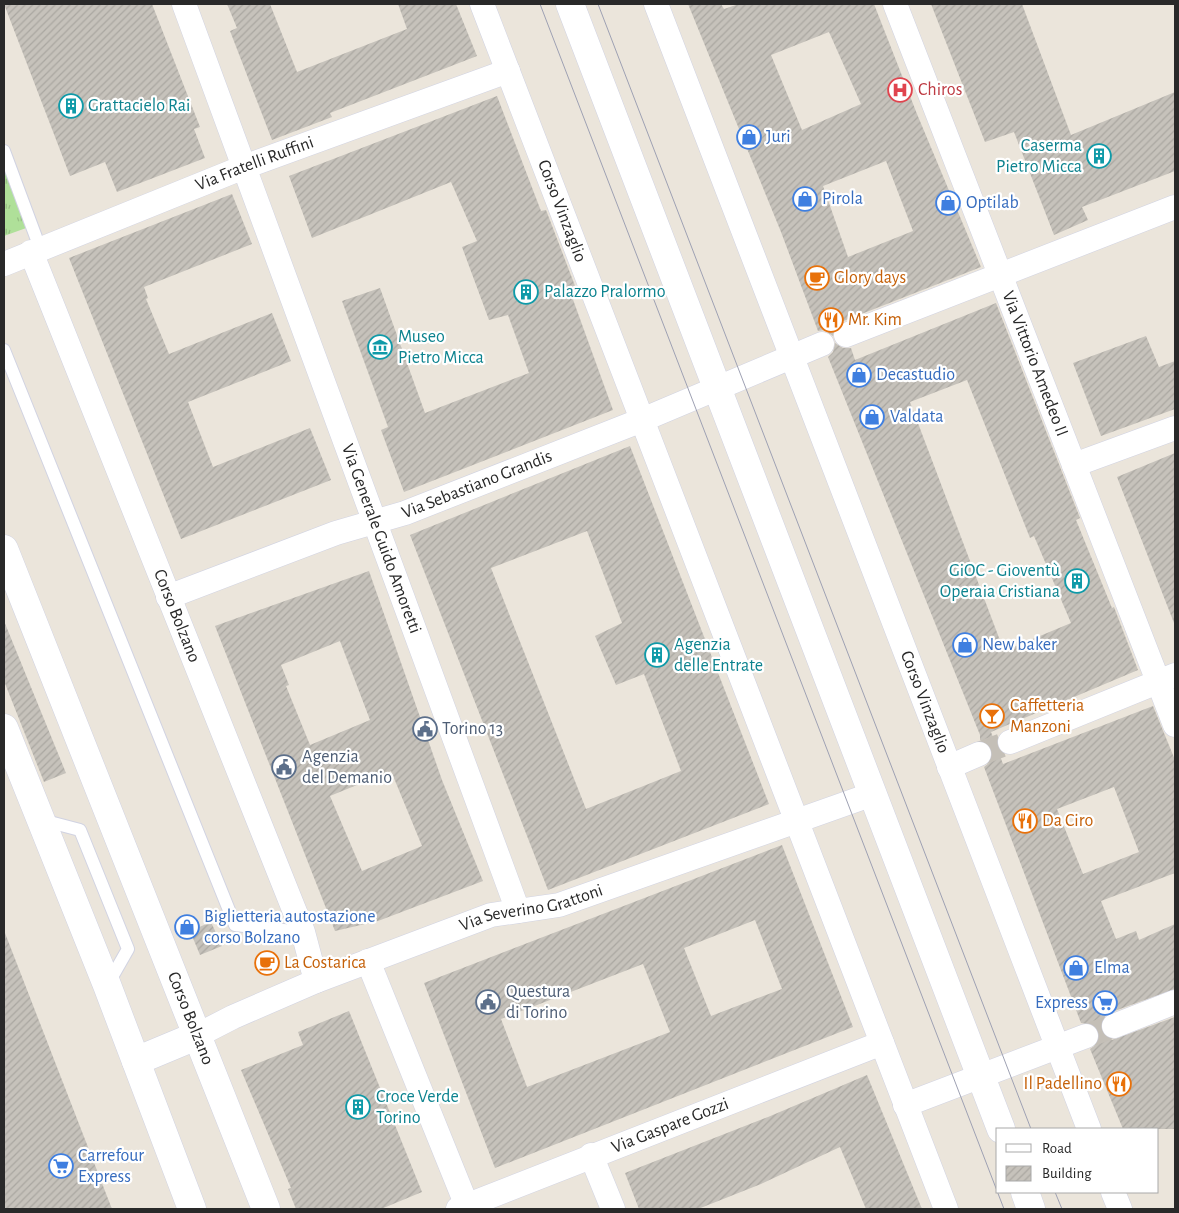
<svg xmlns="http://www.w3.org/2000/svg" width="1179" height="1213" font-family="'Alegreya Sans',sans-serif">
<style>
.grass{fill:url(#grass-tufts)}
.building{fill:url(#building-hatch);fill-rule:evenodd}
.lines{fill:none;stroke-linecap:round;stroke-linejoin:round}
.minor-tunnel{stroke:#c4bfb7;stroke-width:24;stroke-dasharray:24 12;stroke-linecap:butt}
.service-casing{stroke:#d1d3e2;stroke-width:14}
.minor-casing{stroke:#d1d3e2;stroke-width:25}
.tertiary-casing{stroke:#d1d3e2;stroke-width:29}
.secondary-casing{stroke:#d1d3e2;stroke-width:29}
.service{stroke:#fff;stroke-width:12}
.minor{stroke:#fff;stroke-width:24}
.tertiary{stroke:#fff;stroke-width:28}
.secondary{stroke:#fff;stroke-width:28}
.tram{stroke:#9ea1b3;stroke-width:1}
.labels{text-anchor:middle;dominant-baseline:central;stroke-width:4.5;stroke-linejoin:round;paint-order:stroke}
.health-label{font-size:18px;fill:#be3a42;stroke:#fff;text-anchor:start}
.culture-label{font-size:18px;fill:#0d838f;stroke:#fff;text-anchor:start}
.shop-label{font-size:18px;fill:#366cbe;stroke:#fff;text-anchor:start}
.street-label{font-size:18px;fill:#292929;stroke:#fff}
.food-label{font-size:18px;fill:#c56008;stroke:#fff;text-anchor:start}
.service-label{font-size:18px;fill:#4e5e75;stroke:#fff;text-anchor:start}
</style>
<defs>
<pattern id="grass-tufts" width="24" height="20" patternUnits="userSpaceOnUse" patternTransform="scale(1.25)"><rect width="24" height="20" fill="#afe099"/><path d="M3 7l-1-3M5 7V3M7 7l1-3M15 17l-1-3M17 17v-4M19 17l1-3" fill="none" stroke="#97c084"/></pattern>
<pattern id="building-hatch" width="6" height="6" patternUnits="userSpaceOnUse" patternTransform="scale(1.25)"><rect width="6" height="6" fill="#c6c2bb"/><path d="M-1 1l2-2M0 6l6-6M5 7l2-2" fill="none" stroke="#aaa7a1"/></pattern>
</defs>
<rect width="100%" height="100%" fill="#ebe5db"/>
<path class="grass" d="M4 161 29 227 4 236Z"/>
<path class="building" d="M4 4H152L200 127 194 129 205 158 117 192 105 162 70 176Z
M227 4H270L297 72 407 29 398 4H456L477 56 330 113 332 117 272 140 230 31 237 28Z
M688 4H721L724 9 739 4H874L917 114 981 267 841 322 835 327 833 336 824 330 818 331 781 232ZM829 32 861 104 802 130 771 55ZM886 161 913 231 848 257 823 186Z
M931 4H1022L1071 135 1175 92V171L1082 207 1088 220 1054 235 1014 132 985 142Z
M497 96 541 211 546 210 577 291 571 294 613 410 404 492 381 430 388 427 342 301 380 288 425 413 529 373 508 315 489 320 462 247 477 241 451 182 312 238 289 176Z
M232 194 252 244 144 287 148 298 146 299 169 354 272 313 291 361 188 402 213 467 310 428 331 480 181 539 69 258Z
M996 303 1080 518 1076 520 1112 608 1114 607 1138 670 991 732 1003 764 1153 706 1175 760V873L1101 901 1116 939 1136 931 1139 940 1175 924V989L1109 1013 1103 1018 1100 1024 1105 1036 1112 1040 1175 1017V1129H1123L1090 1049 1097 1044 1099 1032 1094 1025 1081 1023 984 767 990 762 992 749 987 743 980 740V735L828 357 833 352 835 343 843 348H851L855 360ZM967 380 1030 538 1034 536 1071 623 1004 651 910 402ZM1114 787 1139 852 1083 874 1057 809Z
M1146 336 1159 367 1175 361V409L1101 436 1073 363Z
M630 446 769 804 548 890 410 535ZM587 531 622 623 595 636 616 685 644 674 681 771 586 809 491 568Z
M1175 453V622L1174 623 1117 477Z
M369 571 442 780 483 881 378 921 335 931 215 626ZM340 641 370 720 310 745 286 686 289 685 281 665ZM391 771 422 846 362 871 330 796Z
M4 621 66 773 44 782 4 681Z
M782 845 853 1027 495 1168 424 983ZM755 920 782 989 711 1016 684 948ZM643 964 670 1032 527 1087 501 1019Z
M211 922 222 946 200 955 190 931Z
M4 933H5L112 1209H4Z
M349 1011 422 1192 381 1209H296L288 1189 291 1188 241 1070 303 1045 298 1032Z
M867 1075 922 1209H866L840 1147 761 1184 698 1209H639L625 1173 768 1117Z"/>
<g class="lines">
<path class="minor-tunnel" d="M979 754 1010 742
M1086 1036 1114 1026"/>
<g class="service-casing">
<path id="service" d="M4 151 40 248
M4 350 235 925 303 932
M42 820 80 830 128 949 108 984"/>
</g>
<g class="minor-casing">
<g id="minor">
<path id="s1" d="M184 4 518 911"/>
<path id="s2" d="M482 4 946 1209"/>
<path id="s3" d="M656 4 1089 1129"/>
<path id="s4" d="M895 4 1175 725"/>
<path id="s5" d="M31 252 303 932 316 981"/>
<path id="s6" d="M4 264 244 167 508 71"/>
<path d="M846 335 1175 207"/>
<path d="M1074 465 1175 428"/>
<path id="s7" d="M168 597 336 533 405 513 642 420 822 344"/>
<path d="M1010 742 1175 675"/>
<path d="M949 767 979 754"/>
<path d="M368 961 467 1206"/>
<path d="M1114 1026 1175 1002"/>
<path id="s8" d="M196 1036 233 1017 316 981 491 915 559 905 873 794"/>
<path d="M905 1105 1086 1036"/>
<path d="M591 1155 613 1209"/>
<path d="M1113 1192 1120 1209"/>
<path id="s9" d="M458 1209 882 1043"/>
</g>
</g>
<g class="tertiary-casing">
<g id="tertiary">
<path id="s10" d="M4 549 266 1209"/>
<path d="M4 728 107 985 192 1209"/>
<path d="M136 1061 196 1036"/>
</g>
</g>
<g class="secondary-casing">
<path id="secondary" d="M570 4 1001 1129
M1025 1192 1031 1209"/>
</g>
<use href="#service" class="service"/>
<use href="#minor" class="minor"/>
<use href="#tertiary" class="tertiary"/>
<use href="#secondary" class="secondary"/>
<path class="tram" d="M540 4 1004 1209
M598 4 1031 1129
M1055 1192 1062 1209"/>
</g>
<defs>
<g id="hospital-ring" transform="scale(1.25)"><circle r="9.5" fill="#fff" stroke="#e0444e" stroke-width="1.5"/><path d="M-5-5h3v3.5h4V-5h3V5h-3V1.5h-4V5h-3Z" fill="#e0444e"/></g>
<g id="building-ring" transform="scale(1.25)"><circle r="9.5" fill="#fff" stroke="#0f9aa8" stroke-width="1.5"/><path d="M-4-6H4V6H1V3H-1V6H-4ZM-2.5-4.3h1.7v1.8h-1.7ZM.8-4.3h1.7v1.8H.8ZM-2.5-1h1.7V.8h-1.7ZM.8-1h1.7V.8H.8Z" fill="#0f9aa8"/></g>
<g id="shop-ring" transform="scale(1.25)"><circle r="9.5" fill="#fff" stroke="#3f7fe0" stroke-width="1.5"/><path d="M-5-2.5h2.3a2.7 3.5 0 0 1 5.4 0H5L5.5 6h-11ZM-1.5-2.5h3a1.5 2.3 0 0 0-3 0Z" fill="#3f7fe0"/></g>
<g id="cafe-ring" transform="scale(1.25)"><circle r="9.5" fill="#fff" stroke="#e8710a" stroke-width="1.5"/><path d="M-5.5-4.5H6V0H3Q3 3.5 0 3.5H-2.5Q-5.5 3.5-5.5 0ZM3-3.2v2h1.7v-2ZM-6 4.5H4V6H-6Z" fill="#e8710a"/></g>
<g id="restaurant-ring" transform="scale(1.25)"><circle r="9.5" fill="#fff" stroke="#e8710a" stroke-width="1.5"/><path d="M-5-6h1v4h1v-4h1v4h1v-4h1v5L-1.5 .5V6h-2V.5L-5-1ZM5-6V6H3V1.5H1.5Q1.5-4 5-6Z" fill="#e8710a"/></g>
<g id="museum-ring" transform="scale(1.25)"><circle r="9.5" fill="#fff" stroke="#0f9aa8" stroke-width="1.5"/><path d="M0-6L6-3V-2H-6V-3ZM-5-1h2V3h-2ZM-1-1h2V3h-2ZM3-1h2V3H3ZM-6 4H6V6H-6Z" fill="#0f9aa8"/></g>
<g id="bar-ring" transform="scale(1.25)"><circle r="9.5" fill="#fff" stroke="#e8710a" stroke-width="1.5"/><path d="M-6-5H6L.8 .8V4.5H3.5V6h-7V4.5H-.8V.8Z" fill="#e8710a"/></g>
<g id="civic-ring" transform="scale(1.25)"><circle r="9.5" fill="#fff" stroke="#5c6f8a" stroke-width="1.5"/><path d="M-.6-6.5H3V-4.5H.6V-3L4-1V1h2V6H-6V1h2V-1L-.6-3ZM-1.2 2.5V6h2.4V2.5Z" fill="#5c6f8a"/></g>
<g id="supermarket-ring" transform="scale(1.25)"><circle r="9.5" fill="#fff" stroke="#3f7fe0" stroke-width="1.5"/><path d="M-6-5.5h2.5l.6 2H6L4.5 2H-2.5L-4.4-4H-6ZM-1.5 3.2a1.3 1.3 0 1 0 .1 0ZM3 3.2a1.3 1.3 0 1 0 .1 0Z" fill="#3f7fe0"/></g>
</defs>
<g fill-rule="evenodd">
<use href="#hospital-ring" x="900" y="90"/>
<use href="#building-ring" x="71" y="106"/>
<use href="#shop-ring" x="749" y="137"/>
<use href="#building-ring" x="1099" y="156"/>
<use href="#shop-ring" x="805" y="199"/>
<use href="#shop-ring" x="948" y="203"/>
<use href="#cafe-ring" x="817" y="278"/>
<use href="#building-ring" x="526" y="292"/>
<use href="#restaurant-ring" x="831" y="320"/>
<use href="#museum-ring" x="380" y="347"/>
<use href="#shop-ring" x="859" y="375"/>
<use href="#shop-ring" x="872" y="417"/>
<use href="#building-ring" x="1077" y="581"/>
<use href="#shop-ring" x="965" y="645"/>
<use href="#building-ring" x="657" y="655"/>
<use href="#bar-ring" x="992" y="716"/>
<use href="#civic-ring" x="425" y="729"/>
<use href="#civic-ring" x="284" y="767"/>
<use href="#restaurant-ring" x="1025" y="821"/>
<use href="#shop-ring" x="187" y="927"/>
<use href="#cafe-ring" x="267" y="963"/>
<use href="#shop-ring" x="1076" y="968"/>
<use href="#civic-ring" x="488" y="1002"/>
<use href="#supermarket-ring" x="1105" y="1003"/>
<use href="#restaurant-ring" x="1119" y="1084"/>
<use href="#building-ring" x="358" y="1107"/>
<use href="#supermarket-ring" x="61" y="1166"/>
</g>
<g class="labels">
<g class="health-label">
<text x="918" y="90">Chiros</text>
</g>
<g class="culture-label">
<text x="88" y="106">Grattacielo Rai</text>
<text x="1082" y="146" text-anchor="end">Caserma<tspan x="1082" dy="21">Pietro Micca</tspan></text>
<text x="544" y="292">Palazzo Pralormo</text>
<text x="398" y="337">Museo<tspan x="398" dy="21">Pietro Micca</tspan></text>
<text x="1060" y="571" text-anchor="end">GiOC - Gioventù<tspan x="1060" dy="21">Operaia Cristiana</tspan></text>
<text x="674" y="645">Agenzia<tspan x="674" dy="21">delle Entrate</tspan></text>
<text x="376" y="1097">Croce Verde<tspan x="376" dy="21">Torino</tspan></text>
</g>
<g class="shop-label">
<text x="766" y="137">Juri</text>
<text x="822" y="199">Pirola</text>
<text x="966" y="203">Optilab</text>
<text x="876" y="375">Decastudio</text>
<text x="890" y="417">Valdata</text>
<text x="982" y="645">New baker</text>
<text x="204" y="917">Biglietteria autostazione<tspan x="204" dy="21">corso Bolzano</tspan></text>
<text x="1094" y="968">Elma</text>
<text x="1088" y="1003" text-anchor="end">Express</text>
<text x="78" y="1156">Carrefour<tspan x="78" dy="21">Express</tspan></text>
</g>
<g class="street-label">
<text stroke="none"><textPath href="#s6" startOffset="270">Via Fratelli Ruffini</textPath></text>
<text stroke="none"><textPath href="#s2" startOffset="222">Corso Vinzaglio</textPath></text>
<text stroke="none"><textPath href="#s4" startOffset="386">Via Vittorio Amedeo II</textPath></text>
<text stroke="none"><textPath href="#s7" startOffset="329">Via Sebastiano Grandis</textPath></text>
<text stroke="none"><textPath href="#s1" startOffset="570">Via Generale Guido Amoretti</textPath></text>
<text stroke="none"><textPath href="#s5" startOffset="392">Corso Bolzano</textPath></text>
<text stroke="none"><textPath href="#s3" startOffset="748">Corso Vinzaglio</textPath></text>
<text stroke="none"><textPath href="#s8" startOffset="360">Via Severino Grattoni</textPath></text>
<text stroke="none"><textPath href="#s10" startOffset="505">Corso Bolzano</textPath></text>
<text stroke="none"><textPath href="#s9" startOffset="228">Via Gaspare Gozzi</textPath></text>
</g>
<g class="food-label">
<text x="834" y="278">Glory days</text>
<text x="848" y="320">Mr. Kim</text>
<text x="1010" y="706">Caffetteria<tspan x="1010" dy="21">Manzoni</tspan></text>
<text x="1042" y="821">Da Ciro</text>
<text x="284" y="963">La Costarica</text>
<text x="1102" y="1084" text-anchor="end">Il Padellino</text>
</g>
<g class="service-label">
<text x="442" y="729">Torino 13</text>
<text x="302" y="757">Agenzia<tspan x="302" dy="21">del Demanio</tspan></text>
<text x="506" y="992">Questura<tspan x="506" dy="21">di Torino</tspan></text>
</g>
</g>
<rect width="1179" height="1213" fill="none" stroke="#292929" stroke-width="10"/>
<rect x="996" y="1128" width="162" height="65" fill="#ffffff" stroke="#a9a9a9"/>
<rect x="1006" y="1144" width="25" height="8" fill="#ffffff" stroke="#a9a9a9"/>
<text x="1042" y="1153" font-size="15" fill="#292929">Road</text>
<rect x="1006" y="1166" width="25" height="15" fill="url(#building-hatch)" stroke="#a9a9a9"/>
<text x="1042" y="1178" font-size="15" fill="#292929">Building</text>
</svg>
